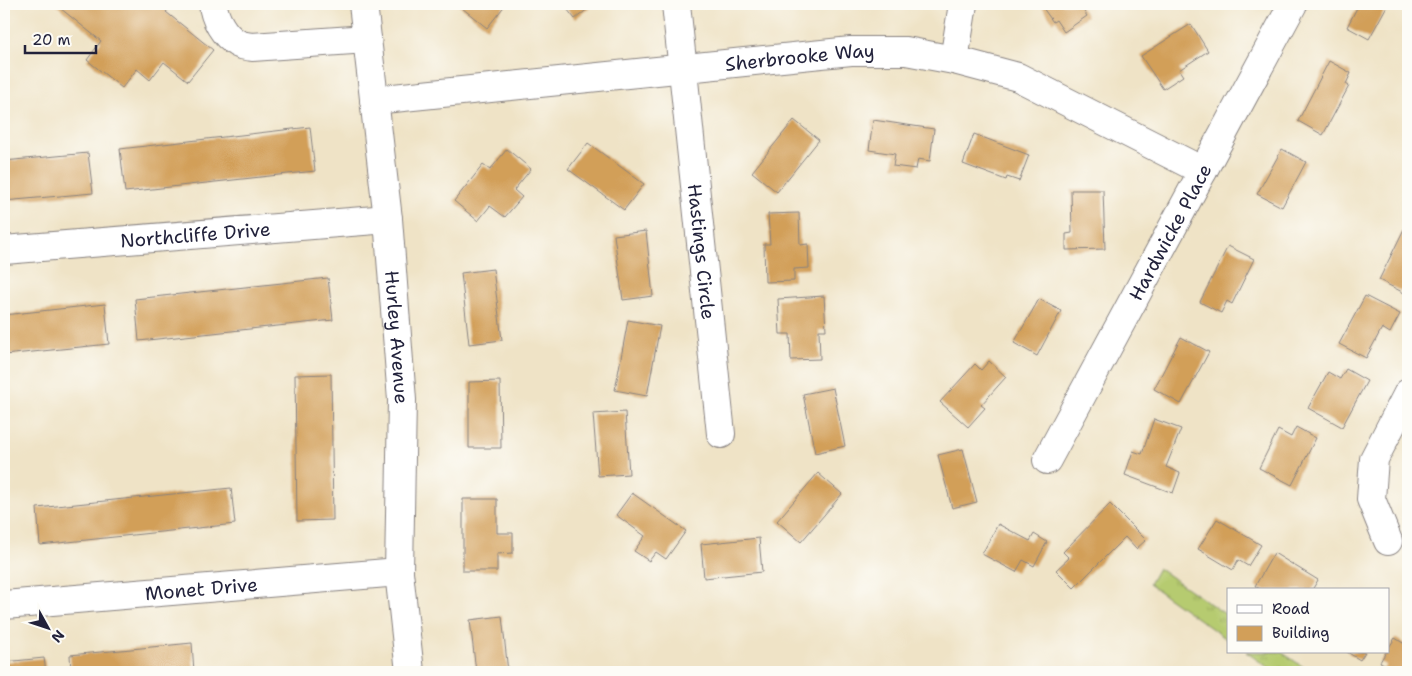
<svg xmlns="http://www.w3.org/2000/svg" width="1412" height="676" font-family="'Shantell Sans',sans-serif">
<style>
.park{fill:url(#park-tufts);stroke:#6c7655}
.building{fill:#d29f59}
.lines{fill:none;stroke-linecap:round;stroke-linejoin:round}
.minor-casing{stroke:#888280;stroke-width:30}
.minor{stroke:#fff;stroke-width:28}
.labels{text-anchor:middle;dominant-baseline:central;stroke-width:4;stroke-linejoin:round;paint-order:stroke}
.street-label{font-size:19px;fill:#22223b;stroke:#fdfcf7}
</style>
<defs>
<pattern id="park-tufts" width="24" height="20" patternUnits="userSpaceOnUse" patternTransform="scale(1.25)"><rect width="24" height="20" fill="#b6cb6f"/><path d="M3 7l-1-3M5 7V3M7 7l1-3M15 17l-1-3M17 17v-4M19 17l1-3" fill="none" stroke="#9cae61"/></pattern>
</defs>
<rect width="100%" height="100%" fill="#fdfcf7"/>
<filter id="ink" filterUnits="userSpaceOnUse"><feTurbulence type="fractalNoise" baseFrequency=".02" numOctaves="2"/><feDisplacementMap in="SourceGraphic" scale="10" xChannelSelector="R" yChannelSelector="G"/><feConvolveMatrix kernelMatrix="1 2 1 2 8 2 1 2 1" color-interpolation-filters="sRGB"/></filter>
<filter id="wash" filterUnits="userSpaceOnUse"><feTurbulence type="fractalNoise" baseFrequency=".0096" numOctaves="4" result="noise"/><feDisplacementMap in="SourceGraphic" scale="20" xChannelSelector="R" yChannelSelector="G"/><feGaussianBlur stdDeviation="1.12" result="paint"/><feColorMatrix in="noise" values="0 0 0 0 0 0 0 0 0 0 0 0 0 0 0 0 0 1.4 0 .05"/><feComposite in="paint" operator="in"/></filter>
<g filter="url(#wash)">
<rect width="100%" height="100%" fill="#efe3c6"/>
<path class="park" d="M1158 568 1228 616V640L1149 584Z
M1246 652H1281L1311 672H1275Z"/>
<g id="blocks">
<path class="building" d="M55 4H172L166 12 213 50 188 81 164 62 150 80 137 69 122 88 87 60 101 41Z
M457 4H506L487 28Z
M563 4H594L575 19Z
M1040 4H1079L1087 16 1064 32 1056 20 1053 22Z
M1359 4H1388L1369 39 1347 27Z
M1191 24 1208 51 1179 70 1183 76 1163 89 1141 56Z
M1329 61 1351 73 1346 84 1349 86 1323 135 1298 121Z
M794 120 819 140 777 192 752 172Z
M873 120 934 129 930 161 918 159 916 169 893 166 895 154 869 150Z
M310 127 315 171 125 192 120 149Z
M974 134 1029 155 1019 181 1007 177 1006 180 963 164Z
M588 143 644 184 624 210 568 169Z
M507 149 531 169 514 190 522 197 505 217 490 206 478 221 454 201 483 165 490 170Z
M1282 149 1306 162 1282 207 1257 194Z
M88 153 93 193 4 201V161Z
M1071 190H1103L1105 249 1066 250V234L1072 233Z
M799 213 800 245 808 244 809 268 794 269V281L765 282 764 244H770L768 214Z
M1404 229 1408 231V295L1379 280Z
M646 231 653 296 623 300 614 235Z
M1228 246 1254 259 1232 304 1227 301 1221 313 1200 302Z
M493 269 502 340 469 344 461 273Z
M328 278 333 320 139 341 135 299Z
M824 296 826 330H819L820 359 791 360 790 334H780L778 299Z
M1365 296 1400 314 1390 333 1382 328 1366 358 1339 344Z
M1039 299 1061 311 1037 356 1014 343Z
M105 304 109 344 4 355V315Z
M628 320 660 326 647 396 615 390Z
M1181 337 1209 352 1181 404 1154 389Z
M989 361 1006 377 981 405 985 408 968 427 940 402 975 364 981 370Z
M1346 369 1367 381 1342 427 1308 408 1328 372 1340 379Z
M331 374 333 520 297 521 295 375Z
M500 381 501 448H469V382Z
M833 388 845 446 815 453 803 394Z
M625 412 629 474 598 476 593 414Z
M1154 419 1181 429 1166 467 1180 473 1173 493 1125 475 1133 451 1142 454Z
M1296 427 1316 438 1292 485 1259 468 1278 430 1291 437Z
M963 449 977 502 952 508 938 455Z
M818 473 842 494 801 542 777 521Z
M231 488 235 524 40 545 37 508Z
M632 493 686 531 666 559 656 552 649 561 634 551 645 536 616 515Z
M463 499H497V533H513V553L497 554V571H463Z
M1110 504 1146 540 1136 549 1125 537 1074 588 1056 570 1069 558 1063 552Z
M1217 519 1261 545 1248 566 1238 560 1233 570 1198 549Z
M998 524 1030 541 1034 534 1047 542 1034 566 1023 560 1016 572 982 554Z
M759 538 762 572 704 578 701 544Z
M1274 553 1318 580 1312 590H1262L1255 586Z
M502 616 508 672H476L470 620Z
M1395 638 1408 646V672H1381L1386 665 1380 662 1386 652H1388V649Z
M192 643 194 672H71L70 655Z
M1347 652H1365L1360 660Z
M44 658 46 672H4V662Z"/>
</g>
</g>
<g filter="url(#ink)">
<use href="#blocks" fill-opacity="0" stroke="#888280" stroke-width="1"/>
<g class="lines">
<g class="minor-casing">
<g id="minor">
<path d="M213 4C214 18 224 36 237 43 241 46 248 46 252 47L367 39"/>
<path id="s1" d="M363 4 388 219 402 400 399 572 410 672"/>
<path id="s2" d="M676 4 721 434"/>
<path d="M954 60 963 4"/>
<path id="s3" d="M374 100 851 51H906L954 60 1018 77 1203 171"/>
<path id="s4" d="M4 250 388 219"/>
<path id="s5" d="M1047 460 1293 4"/>
<path d="M1388 541 1371 499 1374 459 1408 393"/>
<path id="s6" d="M4 605 399 572"/>
</g>
</g>
<use href="#minor" class="minor"/>
</g>
</g>
<g class="labels">
<g class="street-label">
<text stroke="none"><textPath href="#s3" startOffset="428">Sherbrooke Way</textPath></text>
<text stroke="none"><textPath href="#s5" startOffset="259">Hardwicke Place</textPath></text>
<text stroke="none"><textPath href="#s4" startOffset="192">Northcliffe Drive</textPath></text>
<text stroke="none"><textPath href="#s2" startOffset="249">Hastings Circle</textPath></text>
<text stroke="none"><textPath href="#s1" startOffset="335">Hurley Avenue</textPath></text>
<text stroke="none"><textPath href="#s6" startOffset="198">Monet Drive</textPath></text>
</g>
</g>
<rect width="1412" height="676" fill="none" stroke="#fdfcf7" stroke-width="20"/>
<rect x="1227" y="588" width="162" height="65" fill="#fdfcf7" stroke="#a5a5ac"/>
<rect x="1237" y="605" width="25" height="8" fill="#ffffff" stroke="#a5a5ac"/>
<text x="1272" y="614" font-size="15" fill="#22223b">Road</text>
<rect x="1237" y="626" width="25" height="15" fill="#d29f59" stroke="#a5a5ac"/>
<text x="1272" y="638" font-size="15" fill="#22223b">Building</text>
<g transform="translate(48 628) rotate(130)" stroke="#fdfcf7" stroke-width="4" paint-order="stroke">
<path d="M0-4L9 19L0 12L-9 19Z" fill="#22223b"/>
<text y="-8" font-size="14" font-weight="bold" text-anchor="middle" fill="#22223b">N</text>
</g>
<path d="M25 45v8h71v-8" fill="none" stroke="#22223b" stroke-width="2.5"/>
<text x="32" y="45" font-size="15" fill="#22223b" stroke="#fdfcf7" stroke-width="4" paint-order="stroke">20 m</text>
</svg>
